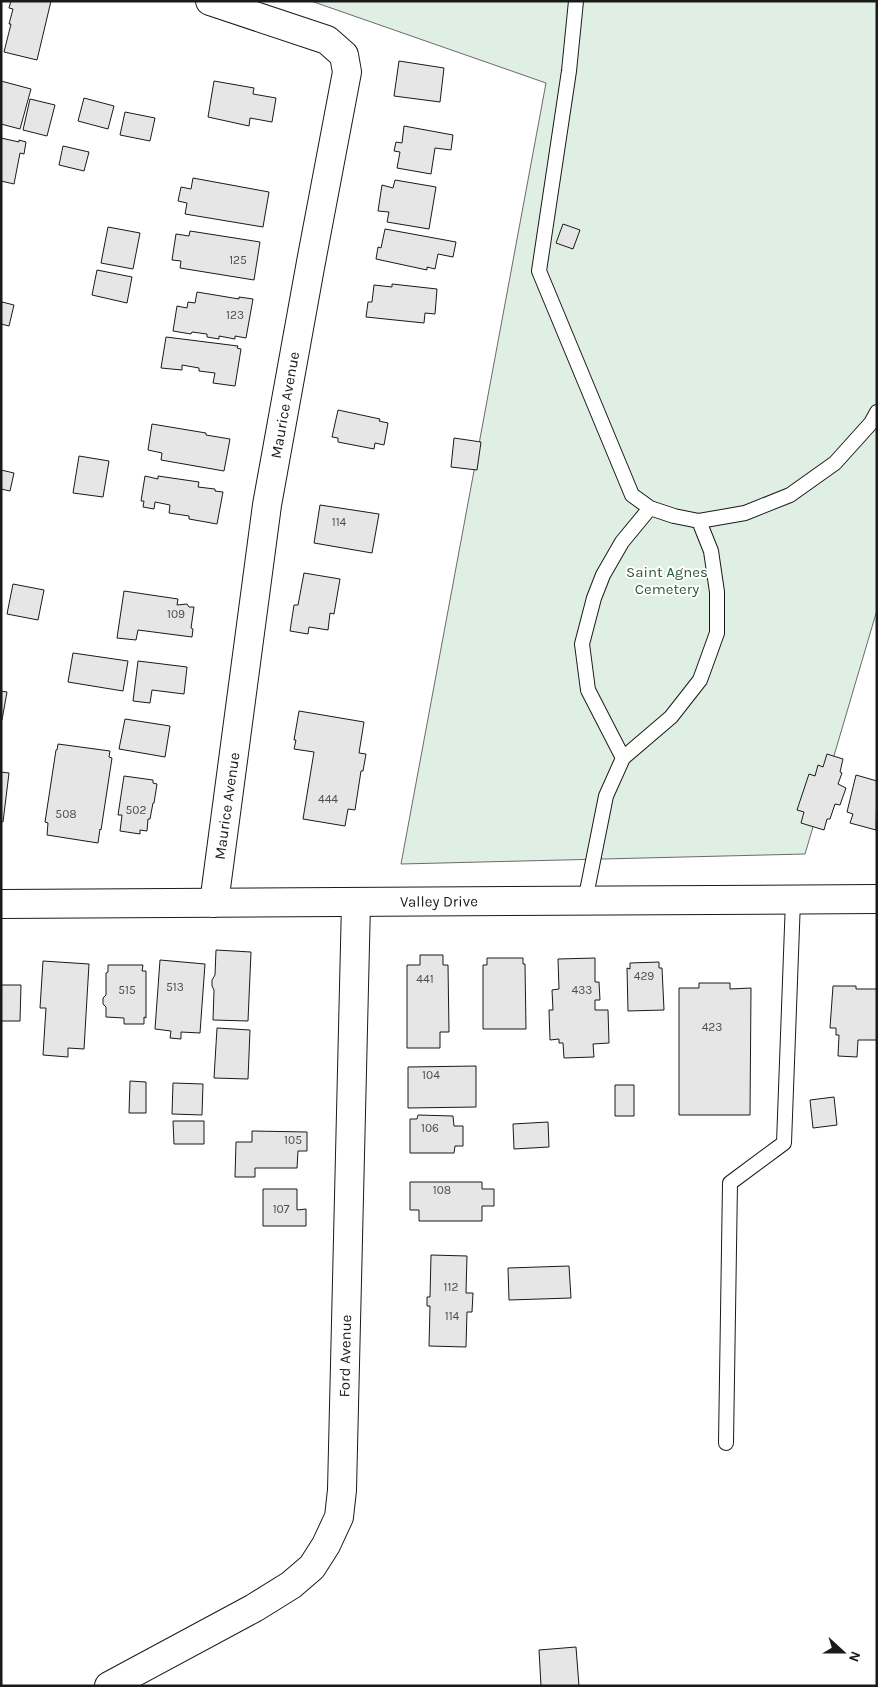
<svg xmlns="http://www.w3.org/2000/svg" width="878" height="1687" font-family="Karla,sans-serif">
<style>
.green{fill:#e0efe3;stroke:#6a6a6a}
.building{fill:#e6e6e6;stroke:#1a1a1a}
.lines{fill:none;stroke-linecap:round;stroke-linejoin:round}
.service-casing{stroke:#1a1a1a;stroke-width:16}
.minor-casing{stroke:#1a1a1a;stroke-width:30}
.secondary-casing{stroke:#1a1a1a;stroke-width:30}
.service{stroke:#fff;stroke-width:14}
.minor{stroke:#fff;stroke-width:28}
.secondary{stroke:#fff;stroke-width:28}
.labels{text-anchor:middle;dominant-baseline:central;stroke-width:4;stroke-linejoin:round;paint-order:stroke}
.number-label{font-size:12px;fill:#4d4d4d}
.street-label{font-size:15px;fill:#1a1a1a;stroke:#fff}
.park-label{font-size:15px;fill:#2b5a34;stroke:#fff}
</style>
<rect width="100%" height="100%" fill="#fff"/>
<path class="green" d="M311 1H877V610L805 854 401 864 546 83Z"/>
<path class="building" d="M11 1H51L37 60 4 52 11 24H9L13 9 9 8Z
M399 61 444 68 440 102 394 96Z
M1 81 31 89 20 129 1 124Z
M214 81 254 88 253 94 276 98 272 122 250 118 249 126 208 117Z
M84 98 114 106 108 129 78 121Z
M30 99 55 105 47 136 23 130Z
M125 112 155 118 150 141 120 135Z
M404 126 453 135 451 150 435 148 431 174 397 168 400 152 394 151 396 142 402 143Z
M1 138 19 142V140L26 142 24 154 20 153 14 184 1 181Z
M63 146 89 152 84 171 59 165Z
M193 178 269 192 263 227 185 214 187 203 178 201 181 187 191 189Z
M395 180 436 187 429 229 387 222 389 212 378 211 382 185 393 188Z
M563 224 580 230 573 249 556 243Z
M108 227 140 233 133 269 101 263Z
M385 229 456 242 453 257 438 254 435 269 427 267V270L376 259 378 247 381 248Z
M190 231 260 242 254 280 180 268 181 261 172 260 176 234 189 236Z
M97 270 132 277 127 303 92 295Z
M392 284 437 289 435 314 425 313 424 323 366 317 368 302H372L374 285 392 287Z
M197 292 239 299V297L253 299 246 338 235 336V339L219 336V339L207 337V334L192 332 191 334 173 331 177 306 187 308 188 302 195 303Z
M1 299 2 302 14 305 9 326 1 324Z
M166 337 238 346 237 348 241 349 235 386 213 383 215 373 199 371V368L182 365V370L161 368Z
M338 410 380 419 379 421 388 423 384 445 375 443 374 449 338 442V438L332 437Z
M152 424 206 433V435L230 439 224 471 161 460 162 453 148 450Z
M454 438 481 442 477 470 451 467Z
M79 456 109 461 103 497 73 493Z
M1 470 14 473 10 491 1 489Z
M145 476 158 479V476L199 482 198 487 215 489V491L223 492 217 524 189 519V516L169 513 170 505 155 502 154 509 143 507 144 501H141Z
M320 505 379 514 372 553 314 543Z
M304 573 340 579 334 614 330 613 328 630 309 627 308 634 290 631 294 605H298Z
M13 584 44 590 38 620 7 614Z
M124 591 178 599 177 605 187 604 189 607H194L191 628 193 629 192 637 138 630 136 640 117 638Z
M73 653 128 661 123 691 68 682Z
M138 661 187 667 184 694 152 690 150 703 133 701Z
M1 691 7 692 2 720H1Z
M299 711 364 722 359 753 366 754 363 771H361L355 810 348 809 345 826 303 819 314 752 294 749 296 740H294Z
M125 719 170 726 165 757 119 749Z
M58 744 110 751 109 757 112 758 101 830 100 829 98 843 47 835 48 823 45 822 56 750H57Z
M827 754 843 759 840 772 842 773 838 784 846 788 840 805 835 804 830 819H827L824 830 801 823 804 812 797 810 809 774 815 776 818 765 823 767Z
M1 772 9 773 3 822 1 821Z
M856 775 877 781 876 830 850 823 853 814 847 812Z
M124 776 153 780V783L157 784 154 803H153L150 819H148L147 831 140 830V834L120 831 122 815H118Z
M216 950 251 952 248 1021 213 1020 214 990 212 986V980L215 975Z
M420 955H443V965H448L449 1032H440V1048H407V965H420Z
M487 958H523V964H525L526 1029H483V965H487Z
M595 958V982H599L600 1000H595V1010H608L609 1043 593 1044 594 1057 564 1058 563 1043H559V1039L550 1040 549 1010H553L552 990 559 989 558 959Z
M160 960 205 964 200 1033 181 1032V1039L170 1038 171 1031 155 1029Z
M43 961 89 964 84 1049 68 1048V1057L43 1055 46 1008H40Z
M659 962V968H662L664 1010 628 1011 627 968 630 969V963Z
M108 965H143L142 971H146V1018L144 1017V1024H124V1018L106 1017V1007L103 1004V998L106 995V973L108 972Z
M699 983H730V989L751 988 750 1115H679V988H699Z
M1 985H21L20 1021H1Z
M833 986H856V989H877V1040H858L857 1057 838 1056 839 1035H836V1028H830Z
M217 1028 250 1030 248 1079 214 1078Z
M476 1066V1107L408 1108V1067Z
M130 1081 146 1082V1113H129Z
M173 1083 203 1084 202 1115 172 1114Z
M615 1085H634V1116H615Z
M834 1097 837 1125 813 1128 810 1100Z
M418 1115 453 1116 454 1126H463V1146H455L454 1153H410V1119H417Z
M173 1121H204V1144H174Z
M548 1122 549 1147 514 1149 513 1124Z
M252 1131 307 1132V1151H298L297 1168H255V1177H235L236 1142H252Z
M410 1182H482V1189H494V1206H482V1221H419V1210H410Z
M263 1189H297V1210L306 1209V1226H263Z
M431 1255 467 1256 466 1293H473L472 1312H467L466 1347 429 1346 430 1306H427V1297H430Z
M569 1266 571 1298 509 1300 508 1268Z
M576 1647 579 1686H541L539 1650Z"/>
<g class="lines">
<g class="service-casing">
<path id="service" d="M576 1 569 71 539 271 632 495 650 508 674 516 699 521 745 513 790 495 835 463 871 423 877 412
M623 758 588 690 582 644 594 598 603 575 622 542 650 508
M585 901 606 796 623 758 671 717 700 680 717 633V592L711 551 699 521
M726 1443 730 1183 784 1143 793 900"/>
</g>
<g class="minor-casing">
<g id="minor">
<path d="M210 1 327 40 344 55 347 72 311 262 267 505 214 903"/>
<path id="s1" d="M109 1686 254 1608 291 1585 312 1567 326 1545 339 1517 342 1490 356 903"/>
</g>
</g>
<g class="secondary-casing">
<g id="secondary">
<path id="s2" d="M1 904 877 899"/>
</g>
</g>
<use href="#service" class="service"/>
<use href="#minor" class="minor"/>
<use href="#secondary" class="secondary"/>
</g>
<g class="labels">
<g class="number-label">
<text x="238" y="260">125</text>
<text x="235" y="315">123</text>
<text x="339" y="522">114</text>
<text x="176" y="614">109</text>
<text x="328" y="799">444</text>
<text x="136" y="810">502</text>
<text x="66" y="814">508</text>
<text x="644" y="976">429</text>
<text x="425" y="979">441</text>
<text x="175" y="987">513</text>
<text x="127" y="990">515</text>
<text x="582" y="990">433</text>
<text x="712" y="1027">423</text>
<text x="431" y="1075">104</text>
<text x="430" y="1128">106</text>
<text x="293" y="1140">105</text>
<text x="442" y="1190">108</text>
<text x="281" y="1209">107</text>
<text x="451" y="1287">112</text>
<text x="452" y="1316">114</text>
</g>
<g class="street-label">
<text transform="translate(285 405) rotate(-80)">Maurice Avenue</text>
<text transform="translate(227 806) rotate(-82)">Maurice Avenue</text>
<text stroke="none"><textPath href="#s2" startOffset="438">Valley Drive</textPath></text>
<text stroke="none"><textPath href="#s1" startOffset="454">Ford Avenue</textPath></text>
</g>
<g class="park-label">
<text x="667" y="572">Saint Agnes<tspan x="667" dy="17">Cemetery</tspan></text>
</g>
</g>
<rect width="878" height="1687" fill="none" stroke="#1a1a1a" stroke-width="5"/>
<g transform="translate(843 1652) rotate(111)" stroke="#ffffff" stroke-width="4" paint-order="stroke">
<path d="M0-4L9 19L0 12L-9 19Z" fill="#1a1a1a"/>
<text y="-8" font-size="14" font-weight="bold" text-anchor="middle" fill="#1a1a1a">N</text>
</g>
</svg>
